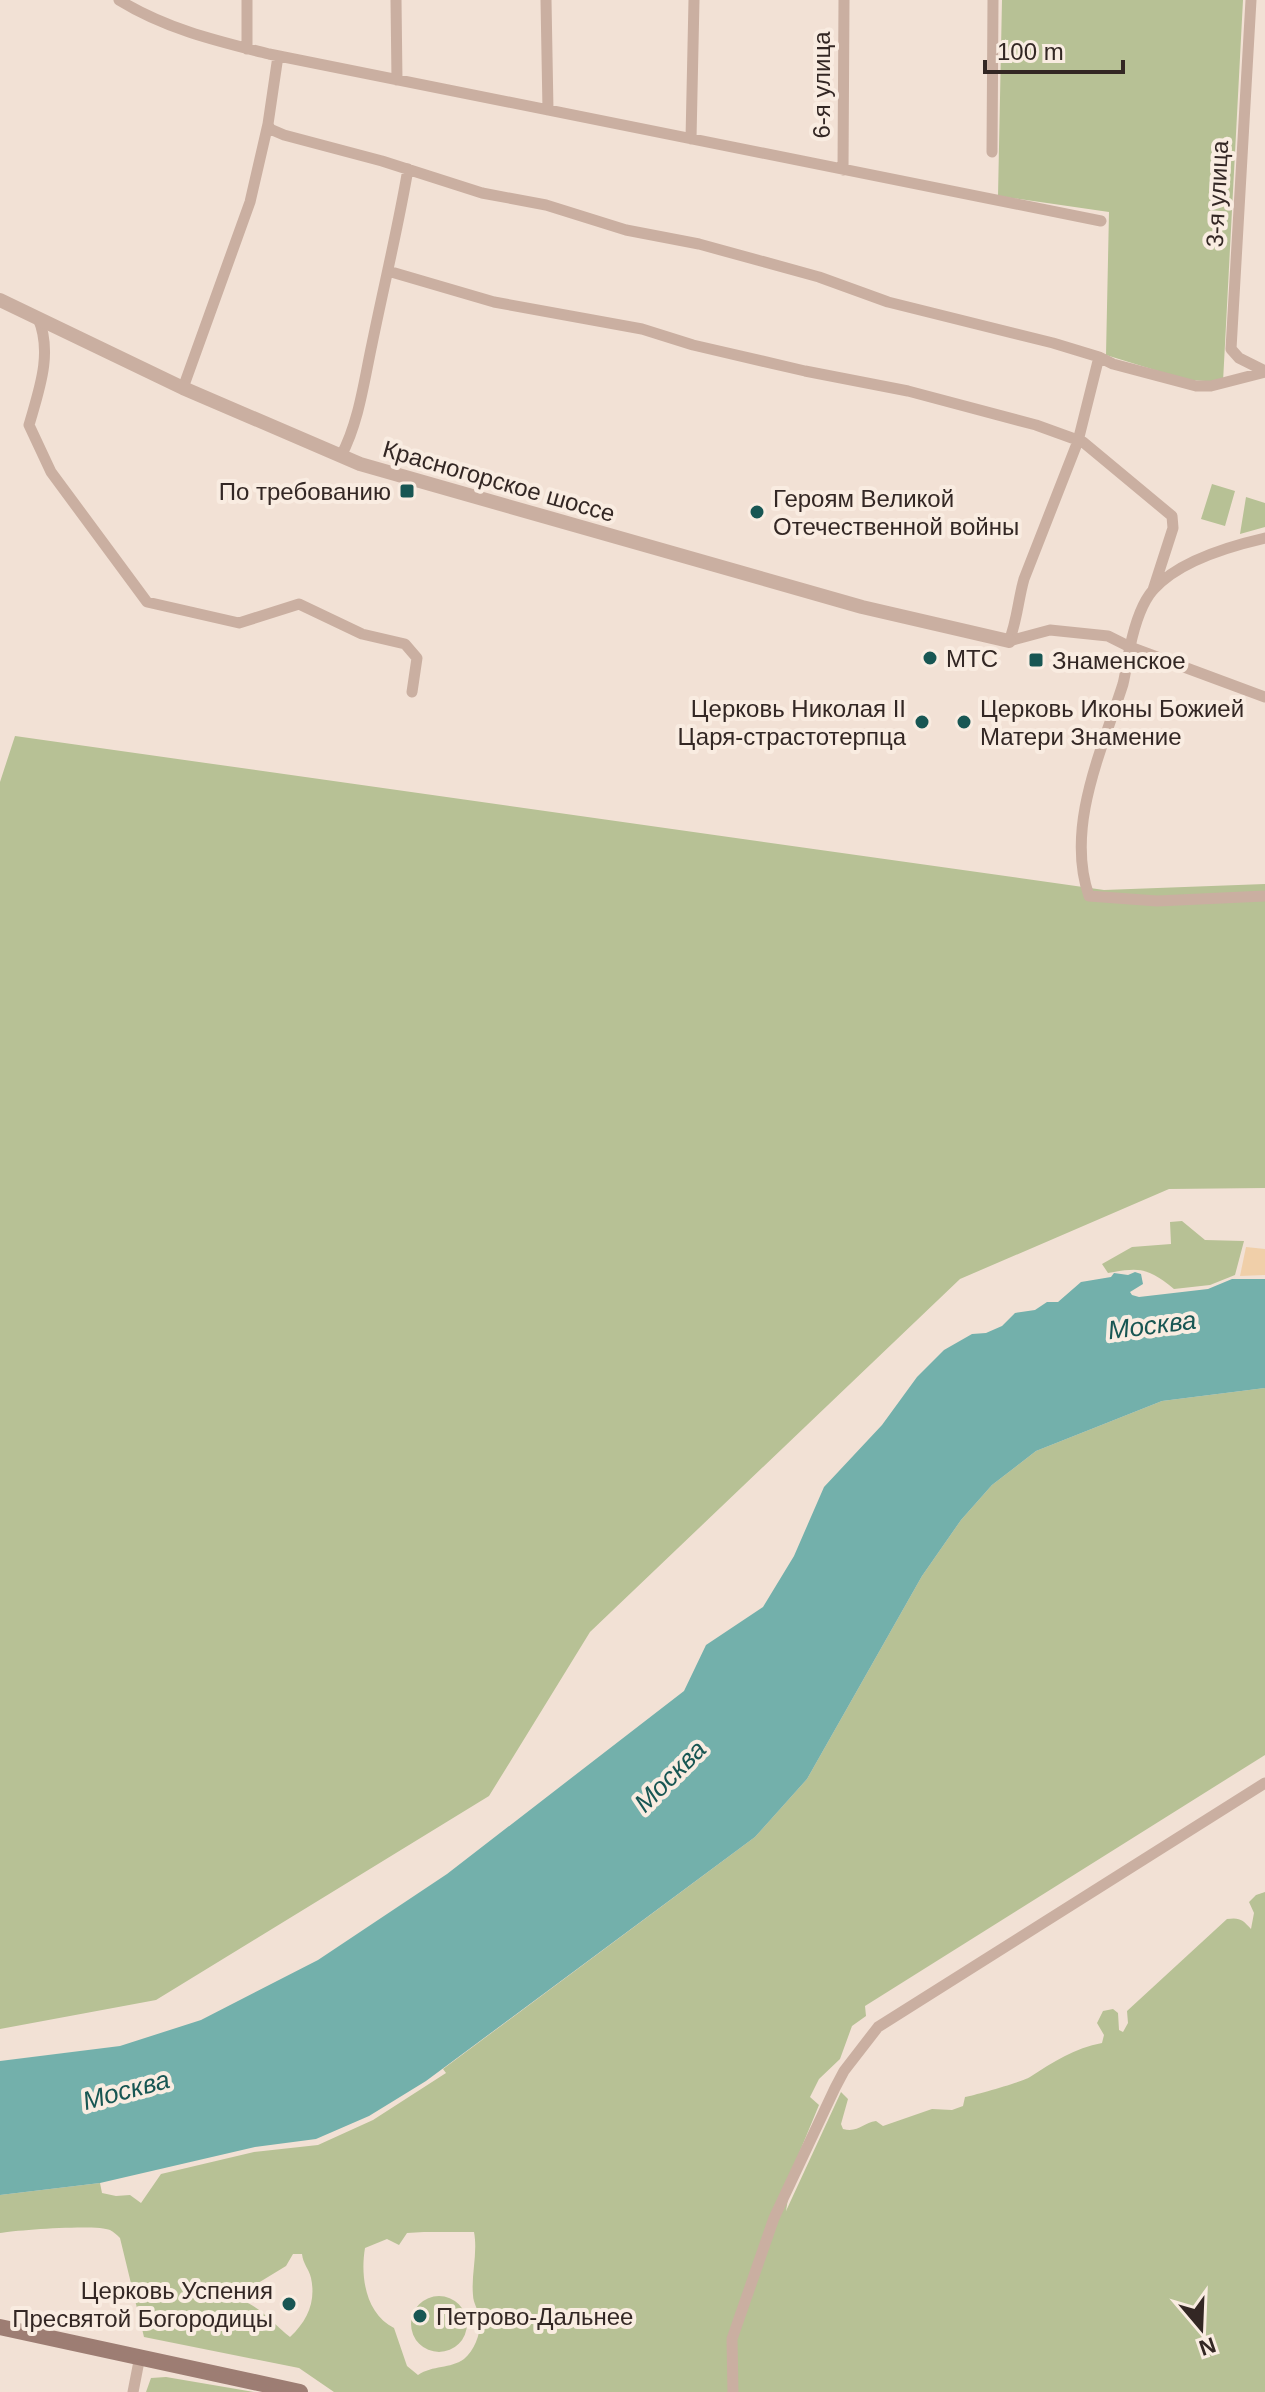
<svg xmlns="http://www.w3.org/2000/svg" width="1265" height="2392" font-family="Helvetica,sans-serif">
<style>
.green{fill:#b7c195;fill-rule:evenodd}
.sand{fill:#f0cfa9}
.water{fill:#73b0ab}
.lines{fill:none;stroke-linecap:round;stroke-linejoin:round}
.minor{stroke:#caafa1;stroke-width:11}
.tertiary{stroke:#caafa1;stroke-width:14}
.secondary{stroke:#9d7d73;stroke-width:16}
.poi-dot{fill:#185653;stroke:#f9ece1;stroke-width:3}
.labels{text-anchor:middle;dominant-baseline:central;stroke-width:8;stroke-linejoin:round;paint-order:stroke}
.street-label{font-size:24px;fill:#332724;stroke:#f9ece1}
.poi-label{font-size:24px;fill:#332724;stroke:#f9ece1;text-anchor:start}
.water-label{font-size:26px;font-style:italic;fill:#185653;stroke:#f9ece1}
</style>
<rect width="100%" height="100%" fill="#f2e1d5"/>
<path class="green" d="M1002 0H1243L1223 382 1187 380 1106 355 1109 212 998 196Z
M1212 484 1235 491 1225 526 1201 519Z
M1246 497 1265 503V527L1240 534Z
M15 736 1104 890 1265 884V1188L1169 1189 960 1279 590 1632 489 1796 156 2000 0 2029V782Z
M1182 1221 1205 1240 1244 1241 1235 1275 1210 1285 1174 1289C1148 1268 1141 1267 1108 1273L1102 1264 1132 1247 1171 1244 1170 1222Z
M1265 1388V1755L865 2006 866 2016 852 2026 840 2059 819 2079 810 2097 819 2105 793 2168 786 2211 841 2092 848 2099 841 2124 843 2129C858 2133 863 2123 876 2121L883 2126 932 2109 952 2110 963 2106 965 2097C975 2095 1022 2082 1030 2077 1053 2062 1075 2048 1102 2043L1104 2035 1097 2023 1103 2011 1113 2009 1118 2013 1119 2030 1123 2032 1128 2023 1127 2011 1227 1919C1240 1917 1243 1920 1251 1929L1254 1913 1249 1902 1256 1895 1265 1892V2392H334L299 2368 144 2337 120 2238C117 2235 114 2232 110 2230 98 2224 16 2230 0 2233V2195L100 2183 102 2193 116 2196 130 2195 141 2203 161 2174 254 2152 318 2145 373 2120 446 2073 443 2069 755 1837 807 1779 922 1576 961 1520 992 1485 1036 1451 1162 1401ZM424 2232H474C478 2253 471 2274 473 2295 473 2303 479 2311 480 2319 481 2333 475 2350 464 2359 450 2369 433 2365 418 2375L407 2366 394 2328C366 2314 360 2277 365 2248L387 2239 399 2245 407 2233ZM293 2254H302C303 2264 309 2269 311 2278 316 2301 308 2320 290 2337 275 2325 263 2310 246 2302L250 2288 286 2266Z
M411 2324a28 28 0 1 1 56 0a28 28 0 1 1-56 0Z
M166 2377 254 2392H255H146L151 2378Z"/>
<path class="sand" d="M1246 1247 1265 1249V1275L1240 1276Z"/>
<path class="water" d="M1135 1272 1141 1274 1143 1284 1130 1292 1132 1295 1139 1297 1208 1289 1232 1279H1265V1388L1162 1401 1036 1451 992 1485 961 1520 922 1576 807 1779 755 1837 426 2081 369 2116 316 2139 255 2147 100 2183 0 2195V2061L120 2046 201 2020 318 1960 447 1874 684 1691 706 1645 763 1607 794 1556 824 1487 882 1425 917 1377 944 1350 972 1334 986 1333 1002 1326 1015 1313 1035 1310 1047 1302H1058L1081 1282 1111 1277 1114 1273 1128 1275Z"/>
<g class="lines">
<path class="minor" d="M119 0C166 29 217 41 269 54L1101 221
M396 0 397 80
M546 0 548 110
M1251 0 1231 349 1239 358 1265 371
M247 49V0
M278 56 268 124 270 129 284 135 382 161 482 193 546 205 626 230 699 244 819 277 888 302 1053 343 1099 357 1113 364 1196 386H1211L1265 372
M691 139 694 0
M992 152 993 0
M843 170 844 0
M388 271 494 302 642 329 693 345 805 371 908 391 1036 425 1083 442 1172 516 1173 528 1153 590
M38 318C53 353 39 390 29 425L51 472 147 602 239 623 299 604 362 634 405 644 417 658 412 692
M183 388 250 202 268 124
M341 456C359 422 364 381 372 344 384 285 398 228 408 169
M1265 538C1230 546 1178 561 1153 590 1140 605 1134 628 1130 647L1265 697
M1009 641 1050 630 1108 636 1130 647C1127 659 1126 672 1123 684 1102 750 1065 827 1089 896L1157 901 1265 896
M1009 641C1017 622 1018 600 1024 579L1078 441 1099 357
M133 2392 140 2356
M733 2392 732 2339 774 2218 835 2088 844 2071 878 2027 1265 1783"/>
<path class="tertiary" d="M0 300 183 388 360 464 862 607 1009 641"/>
<path class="secondary" d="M0 2327 300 2392"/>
</g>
<g class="poi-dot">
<rect x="399" y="483" width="16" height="16" rx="4"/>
<circle cx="757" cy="512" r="8"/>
<circle cx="930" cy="658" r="8"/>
<rect x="1028" y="652" width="16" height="16" rx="4"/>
<circle cx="922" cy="722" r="8"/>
<circle cx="964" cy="722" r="8"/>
<circle cx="289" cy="2304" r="8"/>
<circle cx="420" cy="2316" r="8"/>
</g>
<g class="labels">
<g class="street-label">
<text transform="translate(821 85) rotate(-90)">6-я улица</text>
<text transform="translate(1217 194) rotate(-87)">3-я улица</text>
<text transform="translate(499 481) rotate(16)">Красногорское шоссе</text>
</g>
<g class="poi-label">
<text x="391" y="491" text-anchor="end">По требованию</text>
<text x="773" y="498">Героям Великой<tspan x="773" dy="28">Отечественной войны</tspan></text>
<text x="946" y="658">МТС</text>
<text x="1052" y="660">Знаменское</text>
<text x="906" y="708" text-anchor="end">Церковь Николая II<tspan x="906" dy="28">Царя-страстотерпца</tspan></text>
<text x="980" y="708">Церковь Иконы Божией<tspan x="980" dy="28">Матери Знамение</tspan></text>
<text x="273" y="2290" text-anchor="end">Церковь Успения<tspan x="273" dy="28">Пресвятой Богородицы</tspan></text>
<text x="436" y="2316">Петрово-Дальнее</text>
</g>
<g class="water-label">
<text transform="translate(1152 1325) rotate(-7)">Москва</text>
<text transform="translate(670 1776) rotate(-45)">Москва</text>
<text transform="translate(126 2090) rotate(-15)">Москва</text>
</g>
</g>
<g transform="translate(1201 2328) rotate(161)" stroke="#f9ece1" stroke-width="6" paint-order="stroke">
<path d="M0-6L14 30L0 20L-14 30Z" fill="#332724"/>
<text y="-12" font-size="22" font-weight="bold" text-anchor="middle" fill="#332724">N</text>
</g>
<path d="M985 60v12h138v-12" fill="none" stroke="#332724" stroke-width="4"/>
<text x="997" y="60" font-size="24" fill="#332724" stroke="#f9ece1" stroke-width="6" paint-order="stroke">100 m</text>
</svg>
